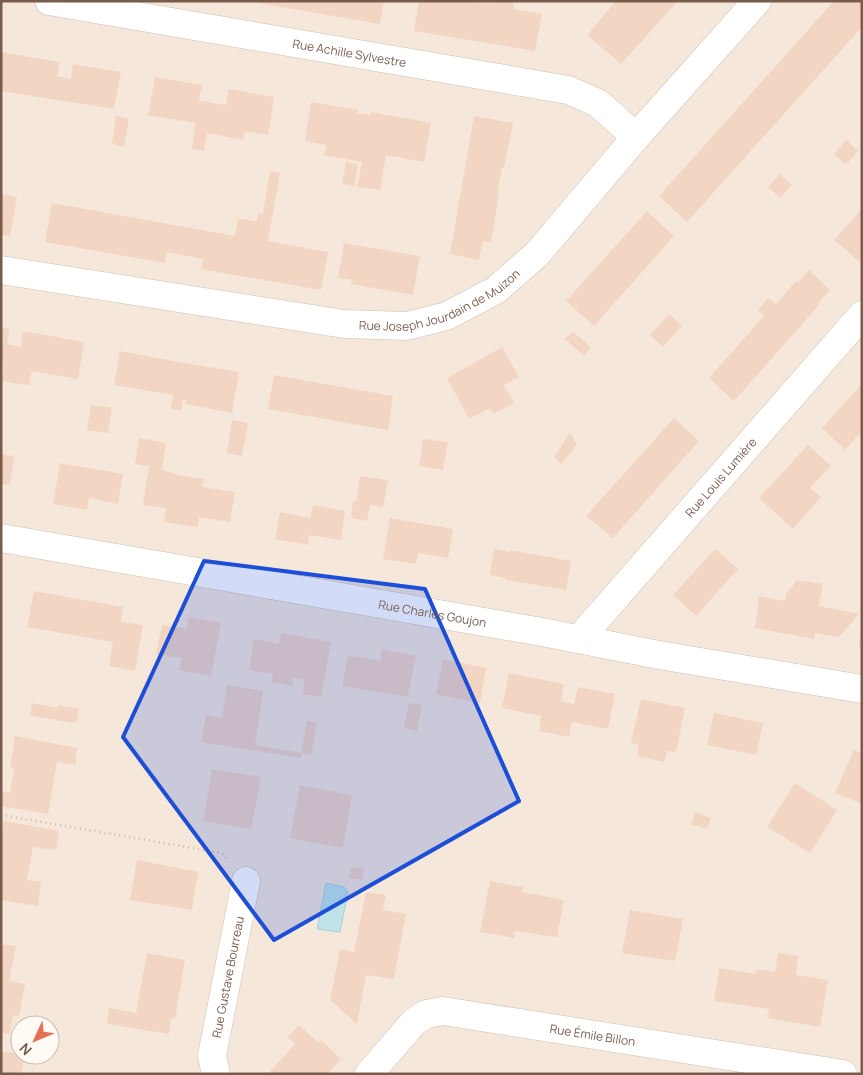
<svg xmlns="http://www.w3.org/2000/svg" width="863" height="1075" font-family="Manrope,sans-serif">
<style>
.residential{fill:#f5e8da;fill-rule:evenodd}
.water{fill:#bfe3e8;stroke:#a5d3da}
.building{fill:#f3d5c3}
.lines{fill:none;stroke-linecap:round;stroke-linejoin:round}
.minor-casing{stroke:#d1beb0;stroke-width:29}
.path{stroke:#d9b8a5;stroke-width:3;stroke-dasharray:1 4;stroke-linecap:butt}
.minor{stroke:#fff;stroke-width:28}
.marked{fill:#1d4ed8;fill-opacity:0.2;stroke:#1d4ed8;stroke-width:4;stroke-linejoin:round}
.labels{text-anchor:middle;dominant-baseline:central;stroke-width:4;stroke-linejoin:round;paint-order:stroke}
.street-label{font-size:12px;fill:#7a5c4d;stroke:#fffaf3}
</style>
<rect width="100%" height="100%" fill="#fdf6ec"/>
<path class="residential" d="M1 1H862V1074H1ZM20 1025H50V1055H20Z"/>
<path class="water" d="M326 883 344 887 348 892 340 932 317 929Z"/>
<path class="building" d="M258 1H384L380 24 258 3Z
M419 1H470L490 4 491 1H514L513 9 542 14 535 51 414 31Z
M616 1H678L621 64 587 35Z
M834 1H862V27L687 222 659 196Z
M1 52 60 62 57 76 71 79 73 64 121 72 114 109 1 91Z
M155 77 202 85 199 100 213 103 226 105 229 89 274 97 268 135 245 131 243 140 207 133 204 151 192 149 196 123 148 115Z
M311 102 358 110 357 113 371 115V112L431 123 424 162 386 155 380 190 357 187 362 162 324 155 326 145 305 141Z
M116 116 129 119 124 147 112 144Z
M474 116 513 123 504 168H502L499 182 497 195H499L491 242 483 241 479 260 450 254Z
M846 140 858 151 846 165 834 154Z
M346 162 358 164 354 186 342 184Z
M270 171 280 173 268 241 328 252 321 290 201 269 203 259 167 252 165 263 45 242 52 203 235 236 238 218 257 222 258 213 263 214Z
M780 174 792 185 780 198 768 187Z
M1 194 17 197 10 236 1 235Z
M862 209V257L859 261 834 240Z
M647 211 674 236 594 326 566 301Z
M344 243 420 256 413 295 351 284 352 280 338 278Z
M809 270 830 290 819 302 820 304 734 401 709 378 764 316 758 310 768 298 776 304 796 281 798 282Z
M669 314 682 326 663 347 650 335Z
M1 327 9 329 7 344 21 347 23 331 84 342 78 379 32 371 29 385 1 381 4 367 1 366Z
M573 331 591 348 584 356 565 339Z
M502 347 519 377 504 385 514 403 493 414 490 408 469 419 447 378Z
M120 351 178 362 239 372 232 413 185 404 186 400 183 399 181 410 171 409 173 395 114 385Z
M274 375 393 396 388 430 268 409Z
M862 384V431L845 450 822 428Z
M91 405 112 408 108 433 87 430Z
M674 418 699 441 613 538 586 516Z
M232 420 248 423 242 456 227 453Z
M570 433 577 445 561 464 554 457Z
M139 438 166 443 162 470 173 473V474L204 479 202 487 235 492 230 522 199 517 198 527 164 522 166 508 143 505 149 466 135 464Z
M423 439 448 442 443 470 419 466Z
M808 445 831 466 810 488 821 497 793 529 759 498Z
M1 454 14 456 10 485 1 484Z
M60 463 123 474 118 504 89 498 87 510 53 504Z
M360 476 388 480 383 507 370 505 367 521 351 518 353 501 356 502Z
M313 505 345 511 341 540 309 535 308 545 275 539 280 512 310 518Z
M390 518 453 529 448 558 418 553 416 564 383 559Z
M494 549 510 552V550L571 561 566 590 506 580V578L490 575Z
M715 549 738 569 696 616 673 595Z
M797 580 823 584 819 606 859 614 839 637 815 633 814 639 755 628 759 596 785 601 786 594Z
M34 591 123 607 121 622 143 625 135 671 109 666 113 642 27 627Z
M189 617 221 623 211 676 179 670 182 658 156 654 162 625 187 629Z
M281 633 331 642 321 697 302 694 305 680 293 678 292 686 272 682 273 674 249 670 254 639 279 644Z
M861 636H862V648L858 647Z
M382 649 416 656 408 697 342 686 348 655 380 661Z
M443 659 486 668 480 703 436 694Z
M509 673 564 684 561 701 574 704 578 687 615 694 608 729 572 722 569 737 539 731 541 716 502 708Z
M227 685 263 691 255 745 301 753 307 721 317 723 311 755 301 753V758L201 742 206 715 222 718Z
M641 699 685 708 676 752 667 751 664 762 637 756 639 745 631 743Z
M32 703 58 708V705L79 709 76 723 30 716Z
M409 703 422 705 417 731 404 728Z
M714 713 763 723 756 755 707 745Z
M15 736 77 748 75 765 57 762 48 814 1 806V791L10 793 14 768 10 767Z
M854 750 862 753V804L835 793Z
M212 769 261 777 251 829 203 821Z
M795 783 837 810 810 853 767 827Z
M300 785 352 795 343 848 290 838Z
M695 812 711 818 707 829 691 824Z
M4 821 59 831 56 850 33 847 27 880 41 882 38 906 1 900V835Z
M137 860 198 872 192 910 130 900Z
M351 867 364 869 362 880 349 878Z
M490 881 523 887 522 892 564 900 557 937 515 931 514 938 480 932Z
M366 892 386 895 383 910 406 914 394 979 366 975 357 1024 330 1000 340 949 354 952Z
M630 910 683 919 675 961 622 953Z
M1 944 16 946 9 981 25 984 19 1016 13 1015 10 1034 1 1032Z
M147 953 185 960 175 1019 171 1018 169 1034 107 1024 109 1008 136 1013Z
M778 953 798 956 796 975 828 980 820 1027 767 1018 769 1009 714 1001 719 968 755 974 756 969 775 972Z
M299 1025 318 1043 321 1040 341 1059 328 1074H268L295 1044 288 1037Z
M1 1051 25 1055 21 1074H1Z"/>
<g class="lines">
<g class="minor-casing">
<g id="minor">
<path id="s1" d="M49 1 568 90 598 103 636 137"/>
<path id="s2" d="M1 270 344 324 407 326 447 316 496 290 537 254 636 137 757 1"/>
<path id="s3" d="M1 538 542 632 659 655 862 689"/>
<path id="s4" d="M579 639 862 315"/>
<path id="s5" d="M216 1074 212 1056 246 881"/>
<path id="s6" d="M369 1074 414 1022 426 1014 443 1011 843 1074"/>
</g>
</g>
<path class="path" d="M1 815 222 853 227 859"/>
<use href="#minor" class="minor"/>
</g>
<path class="marked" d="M204 561 425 589 519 801 274 940 123 737Z"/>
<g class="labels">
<g class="street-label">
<text stroke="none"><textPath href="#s1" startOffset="305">Rue Achille Sylvestre</textPath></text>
<text stroke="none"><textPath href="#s2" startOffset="449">Rue Joseph Jourdain de Muizon</textPath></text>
<text stroke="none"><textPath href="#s4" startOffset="215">Rue Louis Lumière</textPath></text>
<text stroke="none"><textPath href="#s3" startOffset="438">Rue Charles Goujon</textPath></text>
<text stroke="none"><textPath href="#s5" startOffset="99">Rue Gustave Bourreau</textPath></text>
<text stroke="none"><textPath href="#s6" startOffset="252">Rue Émile Billon</textPath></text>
</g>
</g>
<rect width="863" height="1075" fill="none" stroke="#7a5c4d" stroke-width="5"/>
<g transform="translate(35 1040) rotate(226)"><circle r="24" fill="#fffaf3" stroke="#cabbb1"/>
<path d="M0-4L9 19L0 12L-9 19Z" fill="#e76f51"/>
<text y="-8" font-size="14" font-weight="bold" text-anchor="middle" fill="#7a5c4d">N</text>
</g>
</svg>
